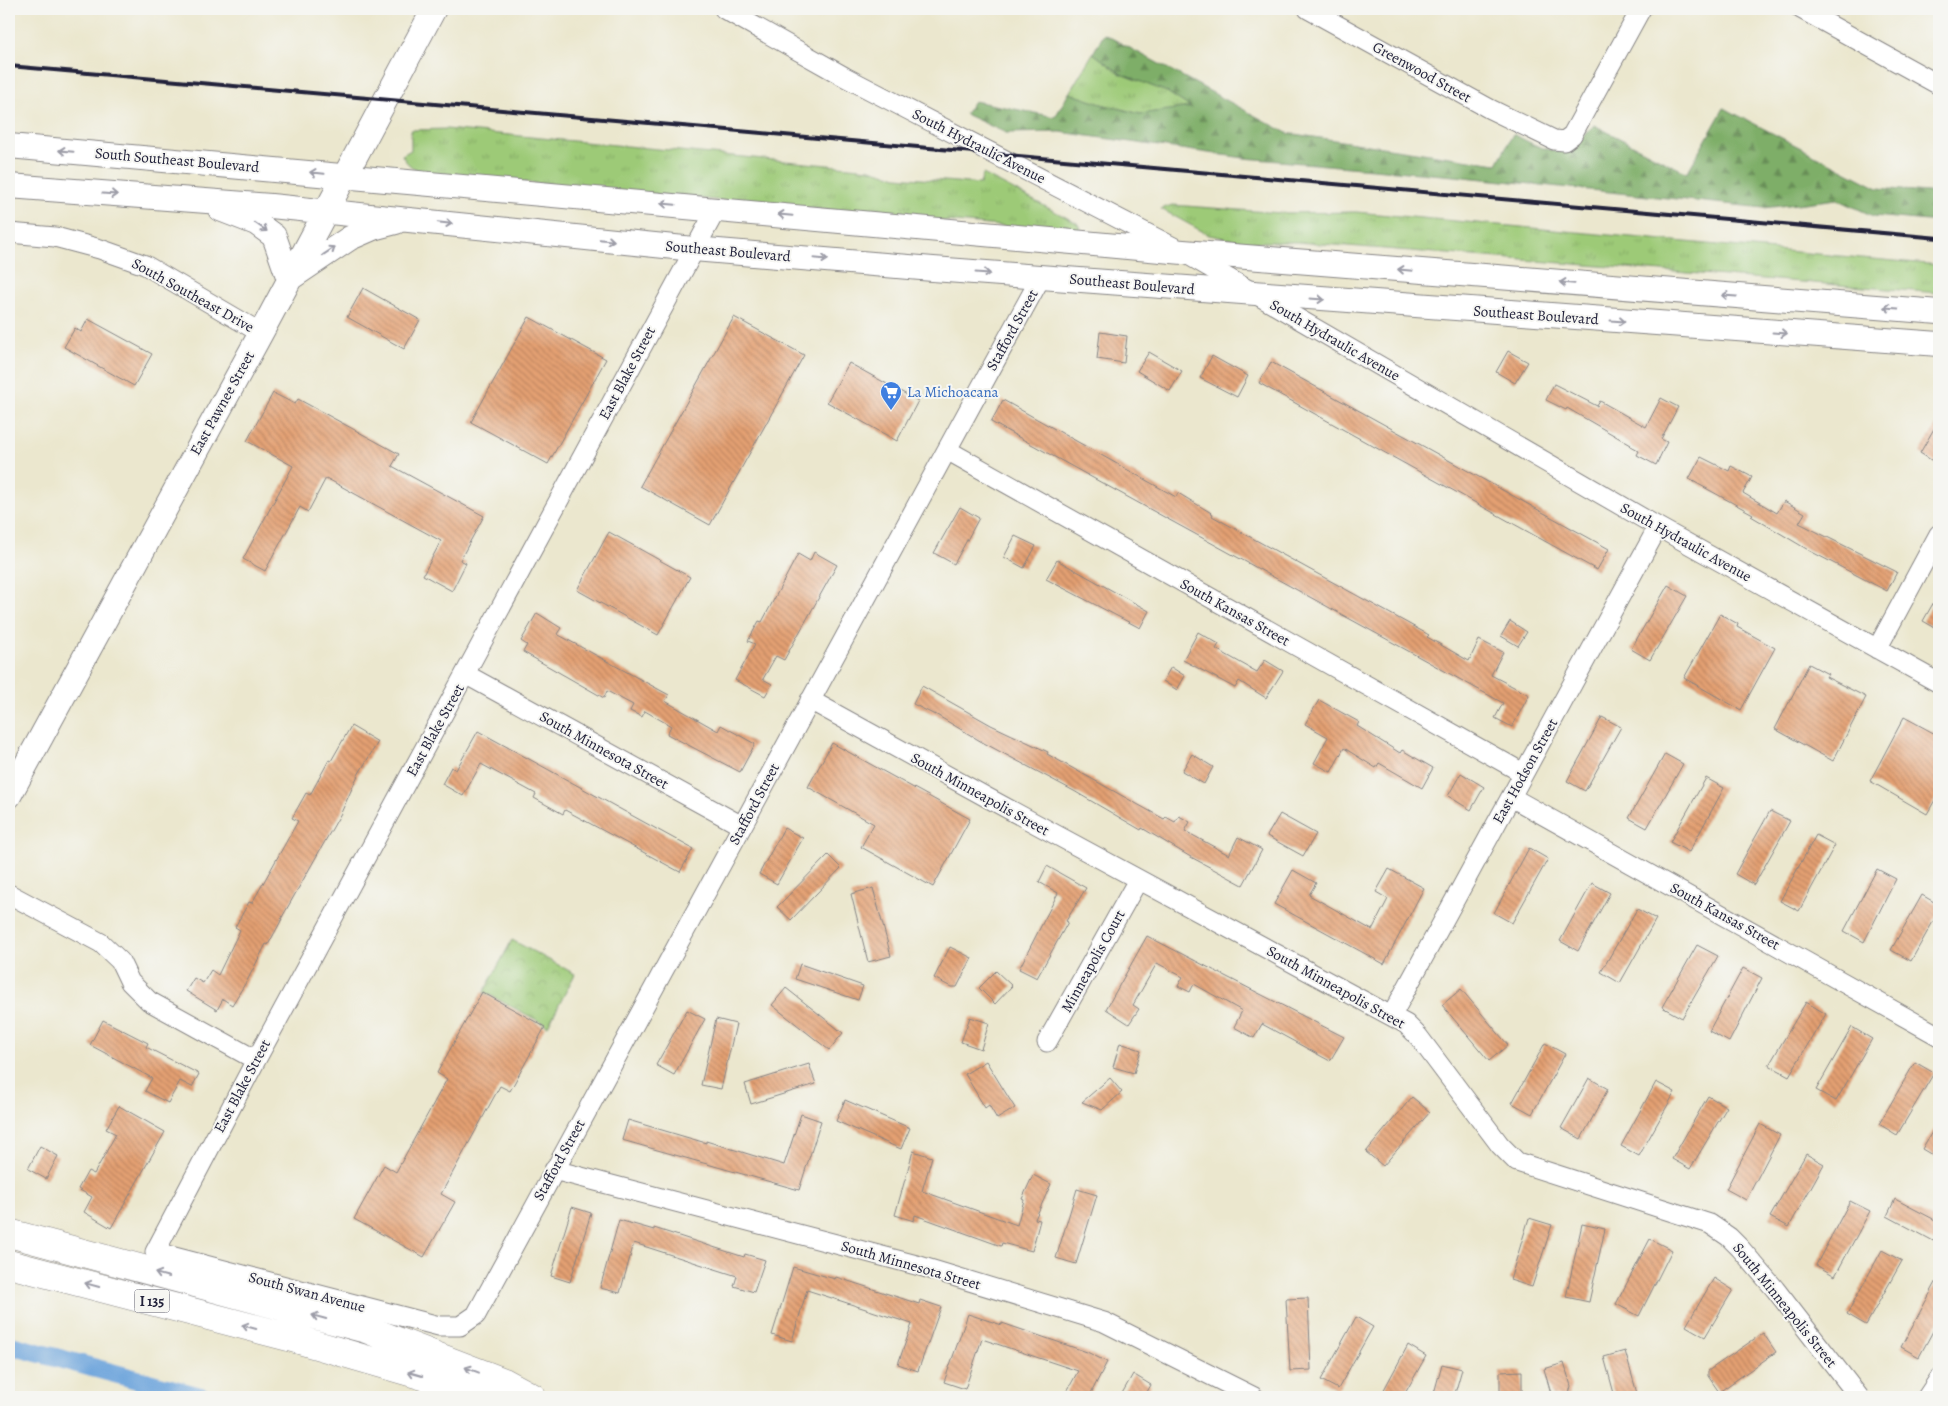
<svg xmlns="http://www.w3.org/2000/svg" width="1948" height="1406" font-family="Alegreya,serif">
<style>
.grass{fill:url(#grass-tufts);stroke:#607659}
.forest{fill:url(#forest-firs);stroke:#506852}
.park{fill:url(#park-crowns);stroke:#607659}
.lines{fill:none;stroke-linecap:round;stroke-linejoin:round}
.canal{stroke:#6ea5dc;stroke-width:19}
.building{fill:url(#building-back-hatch)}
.minor-casing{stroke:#868484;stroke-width:21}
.major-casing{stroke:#868484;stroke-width:26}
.highway-casing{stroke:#868484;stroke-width:29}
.minor{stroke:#fff;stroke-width:19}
.major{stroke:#fff;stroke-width:24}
.highway{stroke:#fff;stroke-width:28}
.rail{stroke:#22223b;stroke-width:4}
.oneway{stroke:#9c9ca7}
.labels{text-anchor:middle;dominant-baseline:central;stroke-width:4;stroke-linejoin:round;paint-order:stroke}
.shield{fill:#f6f6f2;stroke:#626272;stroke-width:1}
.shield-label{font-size:14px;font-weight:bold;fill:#22223b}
.street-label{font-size:15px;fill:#22223b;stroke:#f6f6f2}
.shop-label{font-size:15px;fill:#366cbe;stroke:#f6f6f2;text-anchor:start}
</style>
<defs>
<pattern id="grass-tufts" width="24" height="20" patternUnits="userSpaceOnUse" patternTransform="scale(1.25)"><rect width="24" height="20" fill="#9dca77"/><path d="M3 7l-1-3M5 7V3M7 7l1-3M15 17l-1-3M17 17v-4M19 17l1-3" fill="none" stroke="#87ad68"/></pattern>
<pattern id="forest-firs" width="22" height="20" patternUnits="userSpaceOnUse" patternTransform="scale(1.25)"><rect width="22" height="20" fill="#7eae68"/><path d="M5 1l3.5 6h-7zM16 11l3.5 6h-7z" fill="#678d57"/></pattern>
<pattern id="park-crowns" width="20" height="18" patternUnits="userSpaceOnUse" patternTransform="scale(1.25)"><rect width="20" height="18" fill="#9dca77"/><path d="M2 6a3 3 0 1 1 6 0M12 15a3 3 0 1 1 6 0" fill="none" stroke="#87ad68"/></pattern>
<pattern id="building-back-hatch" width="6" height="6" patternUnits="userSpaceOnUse" patternTransform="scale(1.25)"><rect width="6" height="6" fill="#e4a072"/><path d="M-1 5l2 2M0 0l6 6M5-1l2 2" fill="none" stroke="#b8825f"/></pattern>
</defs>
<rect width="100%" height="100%" fill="#f6f6f2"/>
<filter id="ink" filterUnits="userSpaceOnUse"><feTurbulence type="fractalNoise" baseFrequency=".02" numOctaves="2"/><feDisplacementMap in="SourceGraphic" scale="10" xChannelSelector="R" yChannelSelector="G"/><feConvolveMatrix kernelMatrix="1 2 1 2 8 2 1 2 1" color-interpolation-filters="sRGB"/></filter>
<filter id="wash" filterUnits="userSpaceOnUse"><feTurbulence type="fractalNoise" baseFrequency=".0096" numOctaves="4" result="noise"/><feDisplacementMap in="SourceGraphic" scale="20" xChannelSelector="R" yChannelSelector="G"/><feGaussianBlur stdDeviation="1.12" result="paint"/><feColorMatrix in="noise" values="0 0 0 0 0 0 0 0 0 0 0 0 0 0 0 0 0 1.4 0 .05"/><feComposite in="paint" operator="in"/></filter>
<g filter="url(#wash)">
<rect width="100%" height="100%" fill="#ebe7ce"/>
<path class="grass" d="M1093 53 1121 74 1167 92 1190 107 1141 114 1101 104 1069 93Z
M446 129 870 169 897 177 980 184 983 174 1077 223 1081 230 1076 233 423 173C413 168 407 165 402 155L411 150V130Z
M1172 205 1281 213 1356 212 1939 265V293L1297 242H1245L1209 235 1161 209Z"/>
<path class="forest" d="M1104 34 1287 133 1497 164 1513 134C1533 144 1558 160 1578 143 1584 137 1589 131 1594 125L1687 173 1724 108 1878 188 1939 193V222L1873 216 1837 199 1764 208 1454 176 1244 158 1060 132 1006 133 965 114 974 101 1055 117 1069 93 1101 104 1140 114 1190 107 1167 92 1121 74 1093 53Z"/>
<path class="park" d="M512 940 575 974 548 1026 484 992Z"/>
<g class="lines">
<path class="canal" d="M9 1345 202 1397"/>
</g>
<g id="blocks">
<path class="building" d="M363 288 420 320 404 349 347 317Z
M529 317 606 359 548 464 471 422Z
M734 317 804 355 710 525 640 486Z
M88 319 152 354 134 386 64 347 75 328 81 332Z
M1100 332 1127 336 1124 363 1097 359Z
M1508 351 1528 362 1515 383 1496 372Z
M1149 352 1182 371 1170 391 1137 371Z
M1212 356 1248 376 1237 397 1200 378Z
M1271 362 1609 549 1597 570 1259 383Z
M849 363 918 401 897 441 827 402Z
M1554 384 1597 406 1600 401 1646 427 1661 398 1678 407 1661 439 1667 442 1656 465 1637 455 1639 451 1630 446 1631 445 1567 408 1566 410 1546 400Z
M273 393 295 404 298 399 399 454 392 466 484 516 460 560 466 563 452 591 423 575 441 541 326 478 308 512 300 507 265 571 243 559 293 466 247 441Z
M1003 400 1176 497 1178 493 1213 514 1212 516 1429 635 1427 637 1469 661 1479 640 1503 652 1491 675 1529 695 1512 727 1495 718 1503 703 991 422Z
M1939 420V465L1920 453Z
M1701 457 1729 471 1731 466 1752 477 1743 493 1777 513 1784 501 1805 513 1799 523 1897 572 1887 591 1810 551 1751 516 1753 514 1689 479Z
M960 507 979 518 954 564 934 553Z
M609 532 690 577 658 635 577 590Z
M1015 536 1036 546 1024 568 1004 557Z
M814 552 837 565 784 660 776 656 763 679 772 684 765 696 735 680 755 644 748 641 759 621 762 622 798 554 810 561Z
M1057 560 1149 611 1140 628 1046 579Z
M1668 585 1687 596 1650 660 1631 649Z
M1939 593V630L1923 621Z
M537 613 561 628 557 634 669 695 665 701 718 731 721 725 755 744 740 772 667 734 671 726 645 711 642 717 630 711 633 705 607 691 604 698 523 652 527 645 521 641Z
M1720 614 1738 624 1737 627 1775 648 1741 710 1684 678Z
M1510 621 1527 632 1518 646 1501 636Z
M1198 632 1219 644 1216 649 1257 672 1265 660 1283 671 1266 698 1239 681 1235 688 1183 660Z
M1809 664 1828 674 1826 677 1866 697 1833 761 1775 729Z
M1171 667 1185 676 1177 690 1163 681Z
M922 686 991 725 1048 752 1047 754 1164 819 1166 817 1175 822 1179 816 1190 822 1185 831 1229 855 1238 837 1262 850 1243 885 1189 856 1142 828 1141 830 1074 791 982 742 935 714V715L913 704Z
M1319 700 1359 722 1357 726 1400 753 1402 750 1433 768 1422 788 1379 763 1376 768 1344 748 1331 772 1314 763 1328 737 1305 724Z
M1602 717 1621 727 1585 791 1567 781Z
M1904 717 1939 736V793L1927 814 1870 781Z
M351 726 378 742 358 775 341 813 281 919H282L268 945 266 944 248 979 232 1005 223 999 217 1010 186 991 194 978 203 983 211 970 218 975 240 930 235 927 249 902 252 903 298 821 292 818 306 793 310 795 329 760 331 761Z
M478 731 693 849 680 872 565 810 563 814 534 798 536 794 481 764 463 796 442 784 451 767 456 770Z
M832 743 970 819 933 887 861 847 874 824 808 787Z
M1192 754 1213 767 1204 784 1182 771Z
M1665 754 1683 764 1647 828 1629 818Z
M1461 773 1484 787 1471 810 1448 796Z
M1706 778 1724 788 1689 852 1670 842Z
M1770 811 1790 821 1754 885 1735 874Z
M1280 814 1316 834 1303 856 1267 836Z
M784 828 803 838 777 884 759 874Z
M1816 835 1835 845 1799 911 1780 901Z
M1529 848 1548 859 1512 923 1494 913Z
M828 855 841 868 791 920 777 907Z
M1047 866 1086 888 1066 921 1068 922 1037 978 1019 969 1058 893 1039 882Z
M1389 869 1424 888 1384 964 1274 904 1293 870 1316 883 1309 895 1372 930 1388 899 1376 892Z
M1877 869 1896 879 1864 942 1844 931Z
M1592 883 1610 893 1578 951 1560 941Z
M873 888 891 956 868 962 851 894Z
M1922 895 1939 905V911L1911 961 1891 950Z
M1637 909 1656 919 1620 983 1601 972Z
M1147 936 1344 1037 1330 1061 1262 1024 1254 1038 1234 1027 1242 1011 1194 984 1190 992 1178 986 1183 977 1157 963 1133 1005 1139 1009 1129 1024 1106 1009Z
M1697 945 1718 956 1682 1018 1662 1007Z
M950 947 972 958 957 987H951L934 978Z
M800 964 863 986 858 1000 795 979Z
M1743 968 1762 978 1729 1042 1709 1031Z
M996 971 1012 986 995 1004 979 988Z
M786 988 843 1033 829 1050 772 1005Z
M1461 989 1508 1045 1489 1061 1442 1005Z
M482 992 545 1027 510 1091 500 1086 441 1194 455 1202 424 1257 354 1219 384 1165 396 1172 447 1079 437 1073Z
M1806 1002 1826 1014 1789 1076 1769 1065Z
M687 1010 705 1019 674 1075 656 1065Z
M970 1017 989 1023 981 1049 961 1042Z
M716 1019 736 1024 721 1089 701 1085Z
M103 1020 148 1043 146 1047 199 1074 192 1087 180 1081 168 1103 145 1091 152 1078 90 1045Z
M1852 1027 1872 1039 1836 1101 1816 1090Z
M1120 1043 1141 1050 1134 1073 1113 1067Z
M1545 1043 1565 1054 1532 1114 1512 1103Z
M986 1061 1015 1108 997 1119 989 1105 985 1108 965 1074Z
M1915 1062 1934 1073 1897 1135 1879 1124Z
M809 1064 816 1084 751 1104 745 1084Z
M1110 1078 1122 1092 1102 1110 1082 1102Z
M1589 1078 1608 1089 1581 1139 1561 1128Z
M1656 1082 1675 1092 1639 1156 1621 1146Z
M1708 1096 1727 1107 1690 1169 1672 1159Z
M1412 1097 1430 1112 1383 1166 1366 1152Z
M845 1100 910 1128 901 1149 836 1121Z
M119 1106 165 1132 111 1228 84 1212 92 1197 78 1189 88 1171 94 1174 116 1134 106 1129Z
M801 1114 821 1121 799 1190 622 1140 628 1120 706 1143V1141L784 1165Z
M1939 1120V1159L1922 1149Z
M1760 1124 1780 1135 1746 1200 1726 1189Z
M40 1146 58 1156 46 1179 28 1169Z
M913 1151 932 1157 922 1191 1017 1225 1024 1200 1022 1199 1033 1175 1051 1184 1035 1219 1040 1220 1032 1251 1002 1243 1001 1246 915 1215 914 1221 895 1215Z
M1806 1154 1824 1164 1789 1227 1770 1217Z
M1077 1189 1097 1195 1076 1264 1056 1258Z
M1895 1199 1939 1222V1244L1887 1216Z
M1850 1201 1870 1211 1835 1276 1816 1265Z
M572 1207 591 1213 570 1282 551 1276Z
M1529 1218 1552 1225 1532 1287 1510 1280Z
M619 1220 654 1230V1228L744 1257 745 1254 765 1260 754 1292 734 1286 737 1276 634 1243 620 1293 600 1288Z
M1582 1224 1605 1229 1589 1302 1566 1297Z
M1650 1239 1672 1250 1639 1316 1616 1304Z
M1882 1250 1902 1261 1866 1325 1847 1314Z
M793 1267 835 1279 836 1277 919 1304 920 1300 941 1307 918 1371 898 1364 912 1324 807 1290 792 1341 772 1335Z
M1939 1277V1320L1919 1357 1901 1347Z
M1714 1278 1733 1290 1705 1337 1686 1326Z
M1308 1298 1311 1370 1290 1371 1286 1299Z
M968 1314 1002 1325V1323L1087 1352 1107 1362 1089 1397H1064L1078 1371 982 1339 965 1389 944 1382Z
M1356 1317 1373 1327 1338 1389 1321 1380Z
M1763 1333 1776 1352 1719 1392 1708 1376V1371Z
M1408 1345 1426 1356 1403 1397H1380Z
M1625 1351 1638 1397H1615L1604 1357Z
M1564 1363 1571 1386 1568 1397H1552L1544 1369Z
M1442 1364 1462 1369 1454 1397H1433Z
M1522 1371V1397H1500V1372Z
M1133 1374 1151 1385 1144 1397H1120Z"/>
</g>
</g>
<g filter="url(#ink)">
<use href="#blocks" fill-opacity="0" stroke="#868484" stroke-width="1"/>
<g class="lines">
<g class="minor-casing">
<path id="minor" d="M724 9 845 77 1183 252 1658 527 1939 683
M1308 9 1490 109 1554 140 1564 141 1572 135 1641 9
M1801 9 1939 85
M717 208 256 1060 155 1252 439 1326H460L476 1315 1041 277
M9 233 55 237 100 249 145 265 261 333
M947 450 1523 773
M1877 649 1939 534
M465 674 742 826
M810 700 988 798 1406 1024 1418 1036 1500 1145 1517 1162 1710 1224 1729 1237 1740 1248 1775 1289 1859 1397
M1511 797 1939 1036
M9 894 101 943 120 961 130 982 149 1001 256 1060
M1392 1015 1658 527
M1047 1042 1138 880
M554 1170 920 1266 1104 1322 1254 1397
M1927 1397 1939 1379"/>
</g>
<g class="major-casing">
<path id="major" d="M9 146 1183 252 1939 312
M9 186 271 206 694 249 933 269 1939 344
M220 209 256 223 274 236 289 279 350 238 373 228 396 222
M9 796 261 333 434 9"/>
</g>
<g class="highway-casing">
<path id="highway" d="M9 1233 366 1329 504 1382 532 1397
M9 1264 296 1339 496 1397"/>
</g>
<use href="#minor" class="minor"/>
<use href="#major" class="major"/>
<use href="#highway" class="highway"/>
<path class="rail" d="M9 66 1939 238"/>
</g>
<defs><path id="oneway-shaft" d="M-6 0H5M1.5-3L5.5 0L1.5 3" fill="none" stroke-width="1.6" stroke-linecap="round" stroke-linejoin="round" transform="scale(1.25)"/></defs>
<g class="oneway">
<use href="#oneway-shaft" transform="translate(66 151) rotate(-175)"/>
<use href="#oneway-shaft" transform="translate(317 173) rotate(-174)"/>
<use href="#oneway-shaft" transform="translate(110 194) rotate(4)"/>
<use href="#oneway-shaft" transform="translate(668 204) rotate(-175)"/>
<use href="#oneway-shaft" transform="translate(785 215) rotate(-175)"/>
<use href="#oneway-shaft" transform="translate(445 223) rotate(6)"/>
<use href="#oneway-shaft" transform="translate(261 227) rotate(35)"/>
<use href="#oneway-shaft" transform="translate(607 240) rotate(6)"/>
<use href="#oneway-shaft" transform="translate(329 251) rotate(-34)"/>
<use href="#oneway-shaft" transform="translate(821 259) rotate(5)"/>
<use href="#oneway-shaft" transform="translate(1405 270) rotate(-175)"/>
<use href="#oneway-shaft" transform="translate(983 273) rotate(4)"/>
<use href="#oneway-shaft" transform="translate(1567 283) rotate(-175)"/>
<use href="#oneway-shaft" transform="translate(1729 296) rotate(-176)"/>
<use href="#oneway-shaft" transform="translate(1317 299) rotate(4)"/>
<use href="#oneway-shaft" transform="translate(1891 308) rotate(-176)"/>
<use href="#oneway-shaft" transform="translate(1618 321) rotate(4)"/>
<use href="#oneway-shaft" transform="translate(1780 333) rotate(4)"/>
<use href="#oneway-shaft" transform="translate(162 1275) rotate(-165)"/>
<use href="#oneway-shaft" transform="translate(92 1285) rotate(-165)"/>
<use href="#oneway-shaft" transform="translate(319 1317) rotate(-165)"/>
<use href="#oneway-shaft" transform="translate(249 1327) rotate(-165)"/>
<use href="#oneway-shaft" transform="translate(472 1370) rotate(-159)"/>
<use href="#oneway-shaft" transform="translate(415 1374) rotate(-164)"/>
</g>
</g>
<defs>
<g id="supermarket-pin" transform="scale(1.125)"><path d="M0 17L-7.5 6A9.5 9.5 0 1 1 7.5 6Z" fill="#3f7fe0" stroke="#f6f6f2"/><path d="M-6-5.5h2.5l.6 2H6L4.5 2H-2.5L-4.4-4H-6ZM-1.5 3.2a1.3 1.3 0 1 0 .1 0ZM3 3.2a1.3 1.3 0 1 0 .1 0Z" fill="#fff"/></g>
</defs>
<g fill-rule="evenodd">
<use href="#supermarket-pin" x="891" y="392"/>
</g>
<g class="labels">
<rect class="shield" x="134.5" y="1289.5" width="35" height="23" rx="4"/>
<g class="shield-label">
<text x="152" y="1301">I 135</text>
</g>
<g class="street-label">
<text transform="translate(1422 72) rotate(29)">Greenwood Street</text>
<text transform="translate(979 146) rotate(27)">South Hydraulic Avenue</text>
<text transform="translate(177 160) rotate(5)">South Southeast Boulevard</text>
<text transform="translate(728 251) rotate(5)">Southeast Boulevard</text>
<text transform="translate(1132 284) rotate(5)">Southeast Boulevard</text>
<text transform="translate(193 295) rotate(29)">South Southeast Drive</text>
<text transform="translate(1536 315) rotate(4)">Southeast Boulevard</text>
<text transform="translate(1012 330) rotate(-61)">Stafford Street</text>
<text transform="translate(1335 340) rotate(30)">South Hydraulic Avenue</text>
<text transform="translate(627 373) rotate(-62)">East Blake Street</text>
<text transform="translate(222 403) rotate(-61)">East Pawnee Street</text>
<text transform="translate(1686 542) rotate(29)">South Hydraulic Avenue</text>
<text transform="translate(1235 612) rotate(29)">South Kansas Street</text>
<text transform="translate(435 730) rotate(-61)">East Blake Street</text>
<text transform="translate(604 750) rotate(29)">South Minnesota Street</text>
<text transform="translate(1525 771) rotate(-61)">East Hodson Street</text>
<text transform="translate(980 794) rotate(29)">South Minneapolis Street</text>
<text transform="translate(754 804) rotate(-62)">Stafford Street</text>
<text transform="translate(1725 916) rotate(29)">South Kansas Street</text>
<text transform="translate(1093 961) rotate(-61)">Minneapolis Court</text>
<text transform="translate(1336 987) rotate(29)">South Minneapolis Street</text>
<text transform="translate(242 1086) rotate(-62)">East Blake Street</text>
<text transform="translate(559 1160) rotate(-61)">Stafford Street</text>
<text transform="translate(911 1265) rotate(16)">South Minnesota Street</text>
<text transform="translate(307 1292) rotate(15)">South Swan Avenue</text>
<text transform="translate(1785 1305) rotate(51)">South Minneapolis Street</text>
</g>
<g class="shop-label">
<text x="907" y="392">La Michoacana</text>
</g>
</g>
<rect width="1948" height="1406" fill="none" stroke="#f6f6f2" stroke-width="30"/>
</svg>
